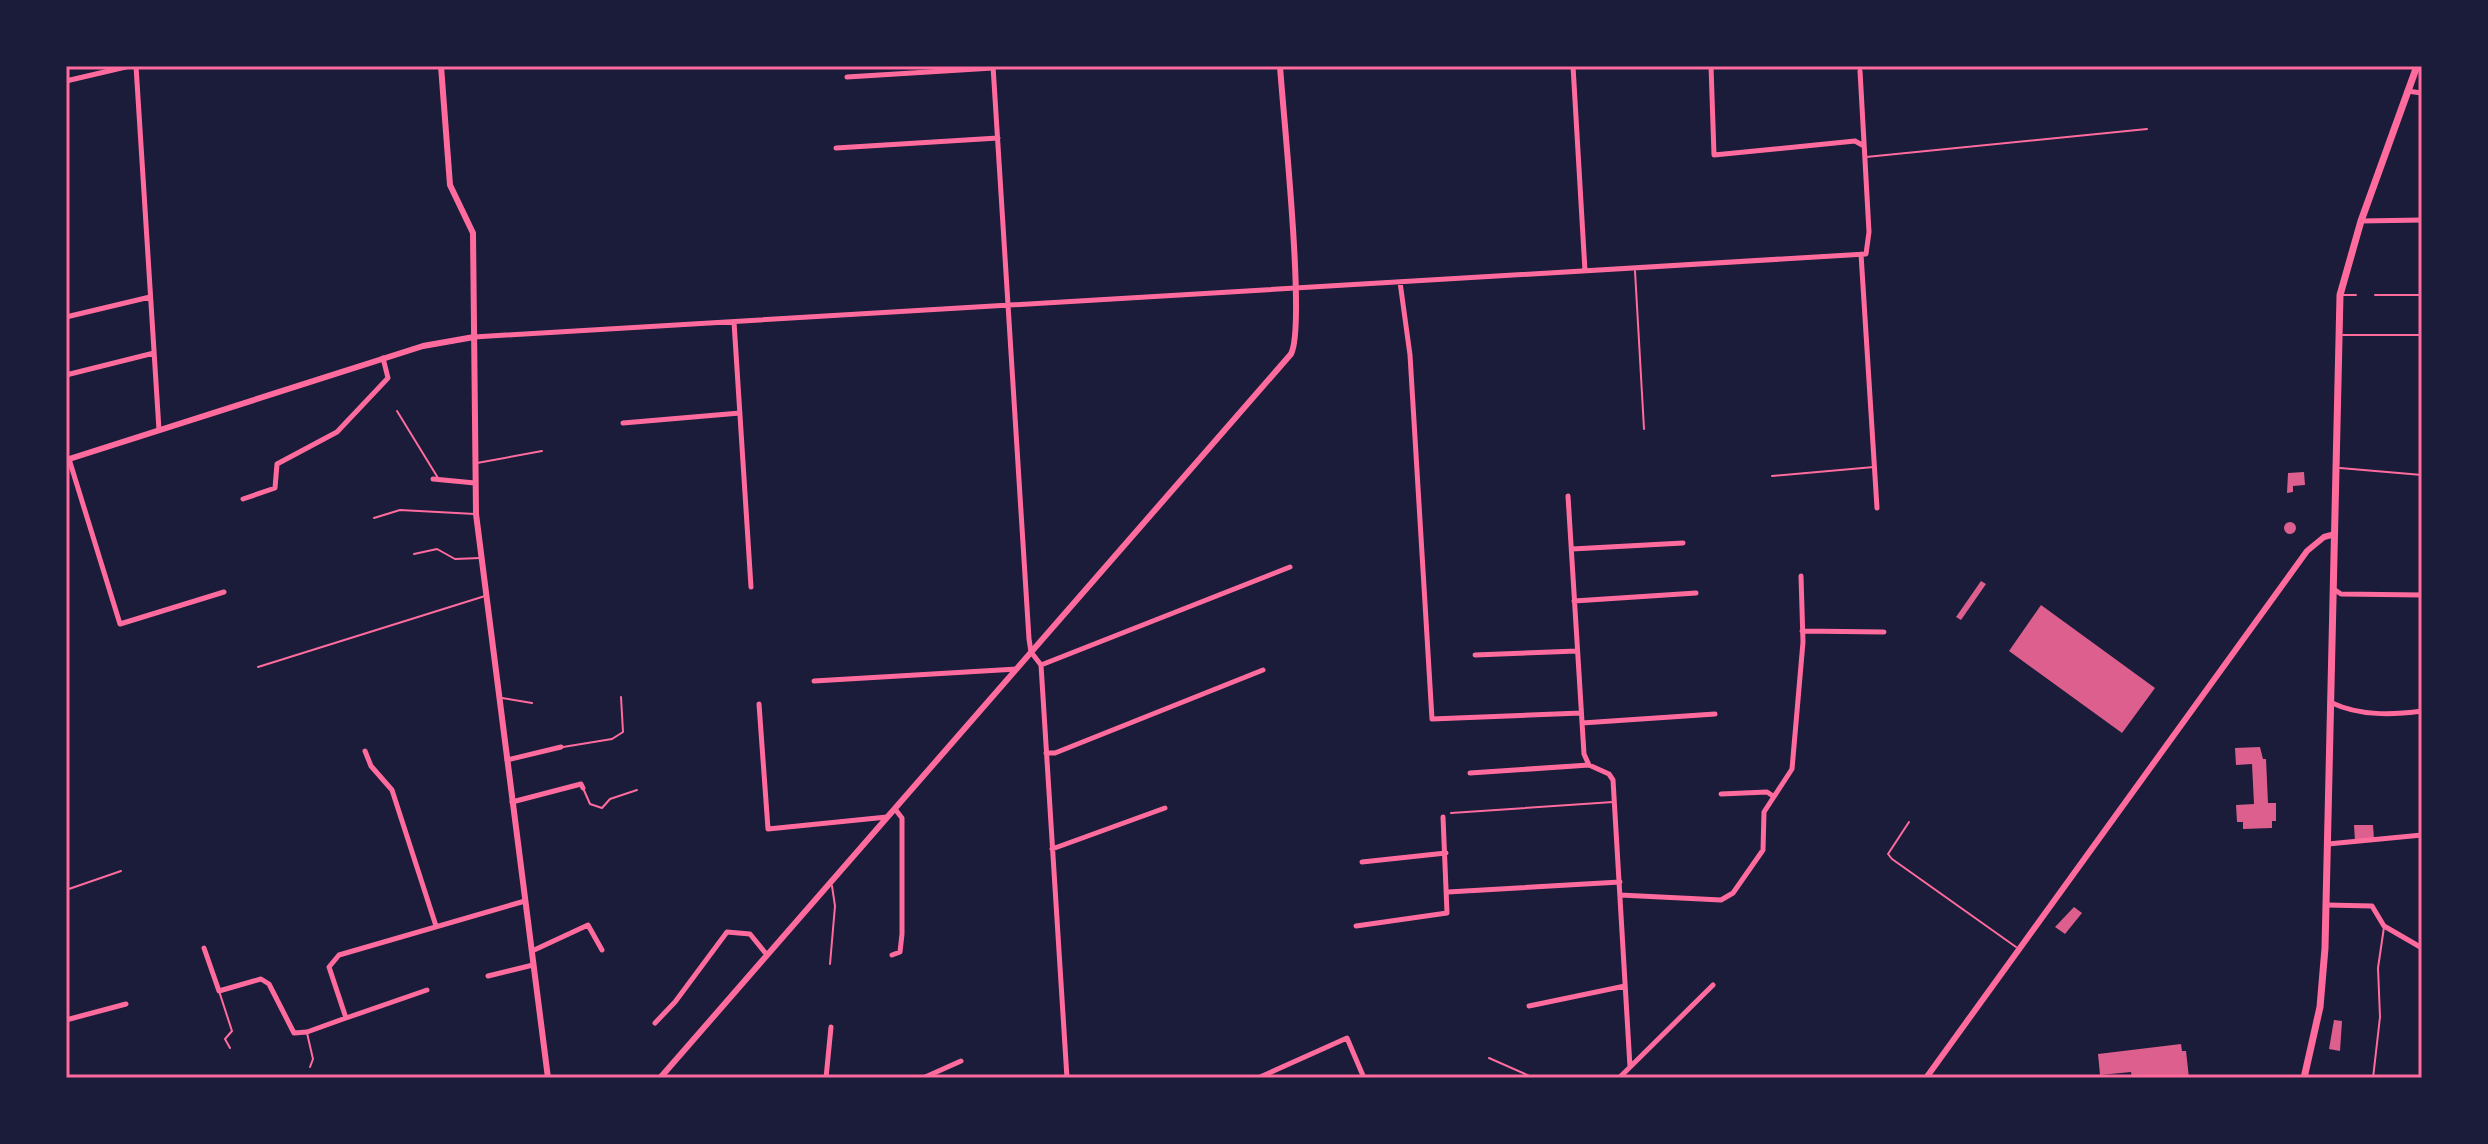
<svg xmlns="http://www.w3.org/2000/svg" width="2488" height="1144" font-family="Roboto,sans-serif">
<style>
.building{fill:#dd5f8e}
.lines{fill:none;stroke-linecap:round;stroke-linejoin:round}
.service{stroke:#ff6b9d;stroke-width:2}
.minor{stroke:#ff6b9d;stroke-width:5}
.tertiary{stroke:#ff6b9d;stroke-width:6}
.secondary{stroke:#ff6b9d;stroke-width:7}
.neatline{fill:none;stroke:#ff6b9d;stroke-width:3}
</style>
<rect width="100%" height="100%" fill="#1b1b3a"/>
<path class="building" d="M2304 472 2305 485 2293 486V492L2287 493 2288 473Z
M2284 528a6 6 0 1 1 12 0a6 6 0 1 1-12 0Z
M1981 581 1986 584 1961 620 1956 617Z
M2041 605 2155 688 2122 733 2009 651Z
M2260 747 2263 759H2266L2268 803H2276V821H2272V828L2243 829V822H2237L2236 805 2254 804 2252 764 2236 765 2235 748Z
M2354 825H2373L2374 839 2355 841Z
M2074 907 2082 913 2065 934 2055 927Z
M2334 1020 2342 1021 2340 1051 2329 1049Z
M2181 1044 2182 1051H2186L2189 1078H2132L2131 1072 2100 1075 2098 1054Z"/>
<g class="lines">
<path class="service" d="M1866 157 2147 129
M1635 271 1644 429
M2342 295H2356
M2375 295H2422
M2343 335H2422
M397 411 438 478
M477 463 542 451
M2340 468 2422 475
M1772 476 1874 467
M374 518 400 510 475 514
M414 554 437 549 455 559 480 558
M258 667 485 596
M502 698 532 703
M563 747 612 739 623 732 621 697
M583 788 590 804 602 808 610 799 637 790
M1451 813 1613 802
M1909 822 1888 854 1892 859 2016 947
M66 890 121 871
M830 964 835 906 832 886
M219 991 232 1031 225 1039 230 1048
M307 1033 313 1059 310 1067
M1489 1058 1534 1078
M2373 1078 2380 1017 2378 968 2384 927"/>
<path class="minor" d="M136 66 159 430
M993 66 1029 639 1031 652 1041 665 1067 1078
M1573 66 1585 271
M1711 66 1714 155 1855 141 1864 146
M847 77 993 68
M66 81 130 66
M2407 91 2422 93
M836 148 998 138
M2361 221 2422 220
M1861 254 1877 508
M1400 282 1410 355 1432 719 1581 713
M66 317 150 297
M734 322 751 587
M474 337 1866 254 1869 232 1860 71
M66 375 154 353
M623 423 740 413
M69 459 120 624 224 592
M433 479 475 483
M1568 496 1584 754 1589 765 1609 774 1613 780 1630 1067
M243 499 275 488 277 464 337 432 388 378 383 358
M1572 549 1683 543
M2335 590 2341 594 2422 595
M1574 601 1696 593
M1802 631 1884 632
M1475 655 1577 651
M1041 665 1290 567
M814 681 1017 669
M2332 703C2360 716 2392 715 2422 711
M759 704 768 829 887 817
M1582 723 1715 714
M365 751 371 766 392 790 436 926
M1046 753H1055L1263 670
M507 760 561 747
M1470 773 1589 765
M1721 794 1767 792 1773 796
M512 802 581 784 583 788
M2328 844 2422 835
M1052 849 1165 808
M1362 862 1446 853
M1448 892 1620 882
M1620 895 1721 900 1733 893 1763 850 1764 812 1792 769 1803 642 1801 576
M2327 905 2372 906 2384 926 2422 948
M1356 926 1447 913 1443 817
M204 948 219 991 261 979 269 984 294 1033 307 1032 346 1018
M532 951 588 925 602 950
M892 955 900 952 902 934V818L895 809
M488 976 533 965
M427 990 346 1018 329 967 339 955 525 901
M1529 1006 1625 986
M66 1020 126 1004
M655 1023 675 1002 727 932 750 934 767 955
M826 1078 831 1027
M923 1078 961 1061
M1258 1078 1347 1038 1364 1078
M1619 1078 1713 985"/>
<path class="tertiary" d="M441 66 450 185 473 233 476 514 548 1078
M66 460 423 346 474 337
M660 1078 1291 354C1306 326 1283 113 1280 66
M1926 1078 2307 551 2324 537 2335 534"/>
<path class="secondary" d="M2304 1078 2320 1007 2325 948 2340 295 2361 221 2417 66"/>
</g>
<rect width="2488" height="1144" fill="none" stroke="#1b1b3a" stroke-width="136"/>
<rect x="68" y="68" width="2352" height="1008" class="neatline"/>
</svg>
